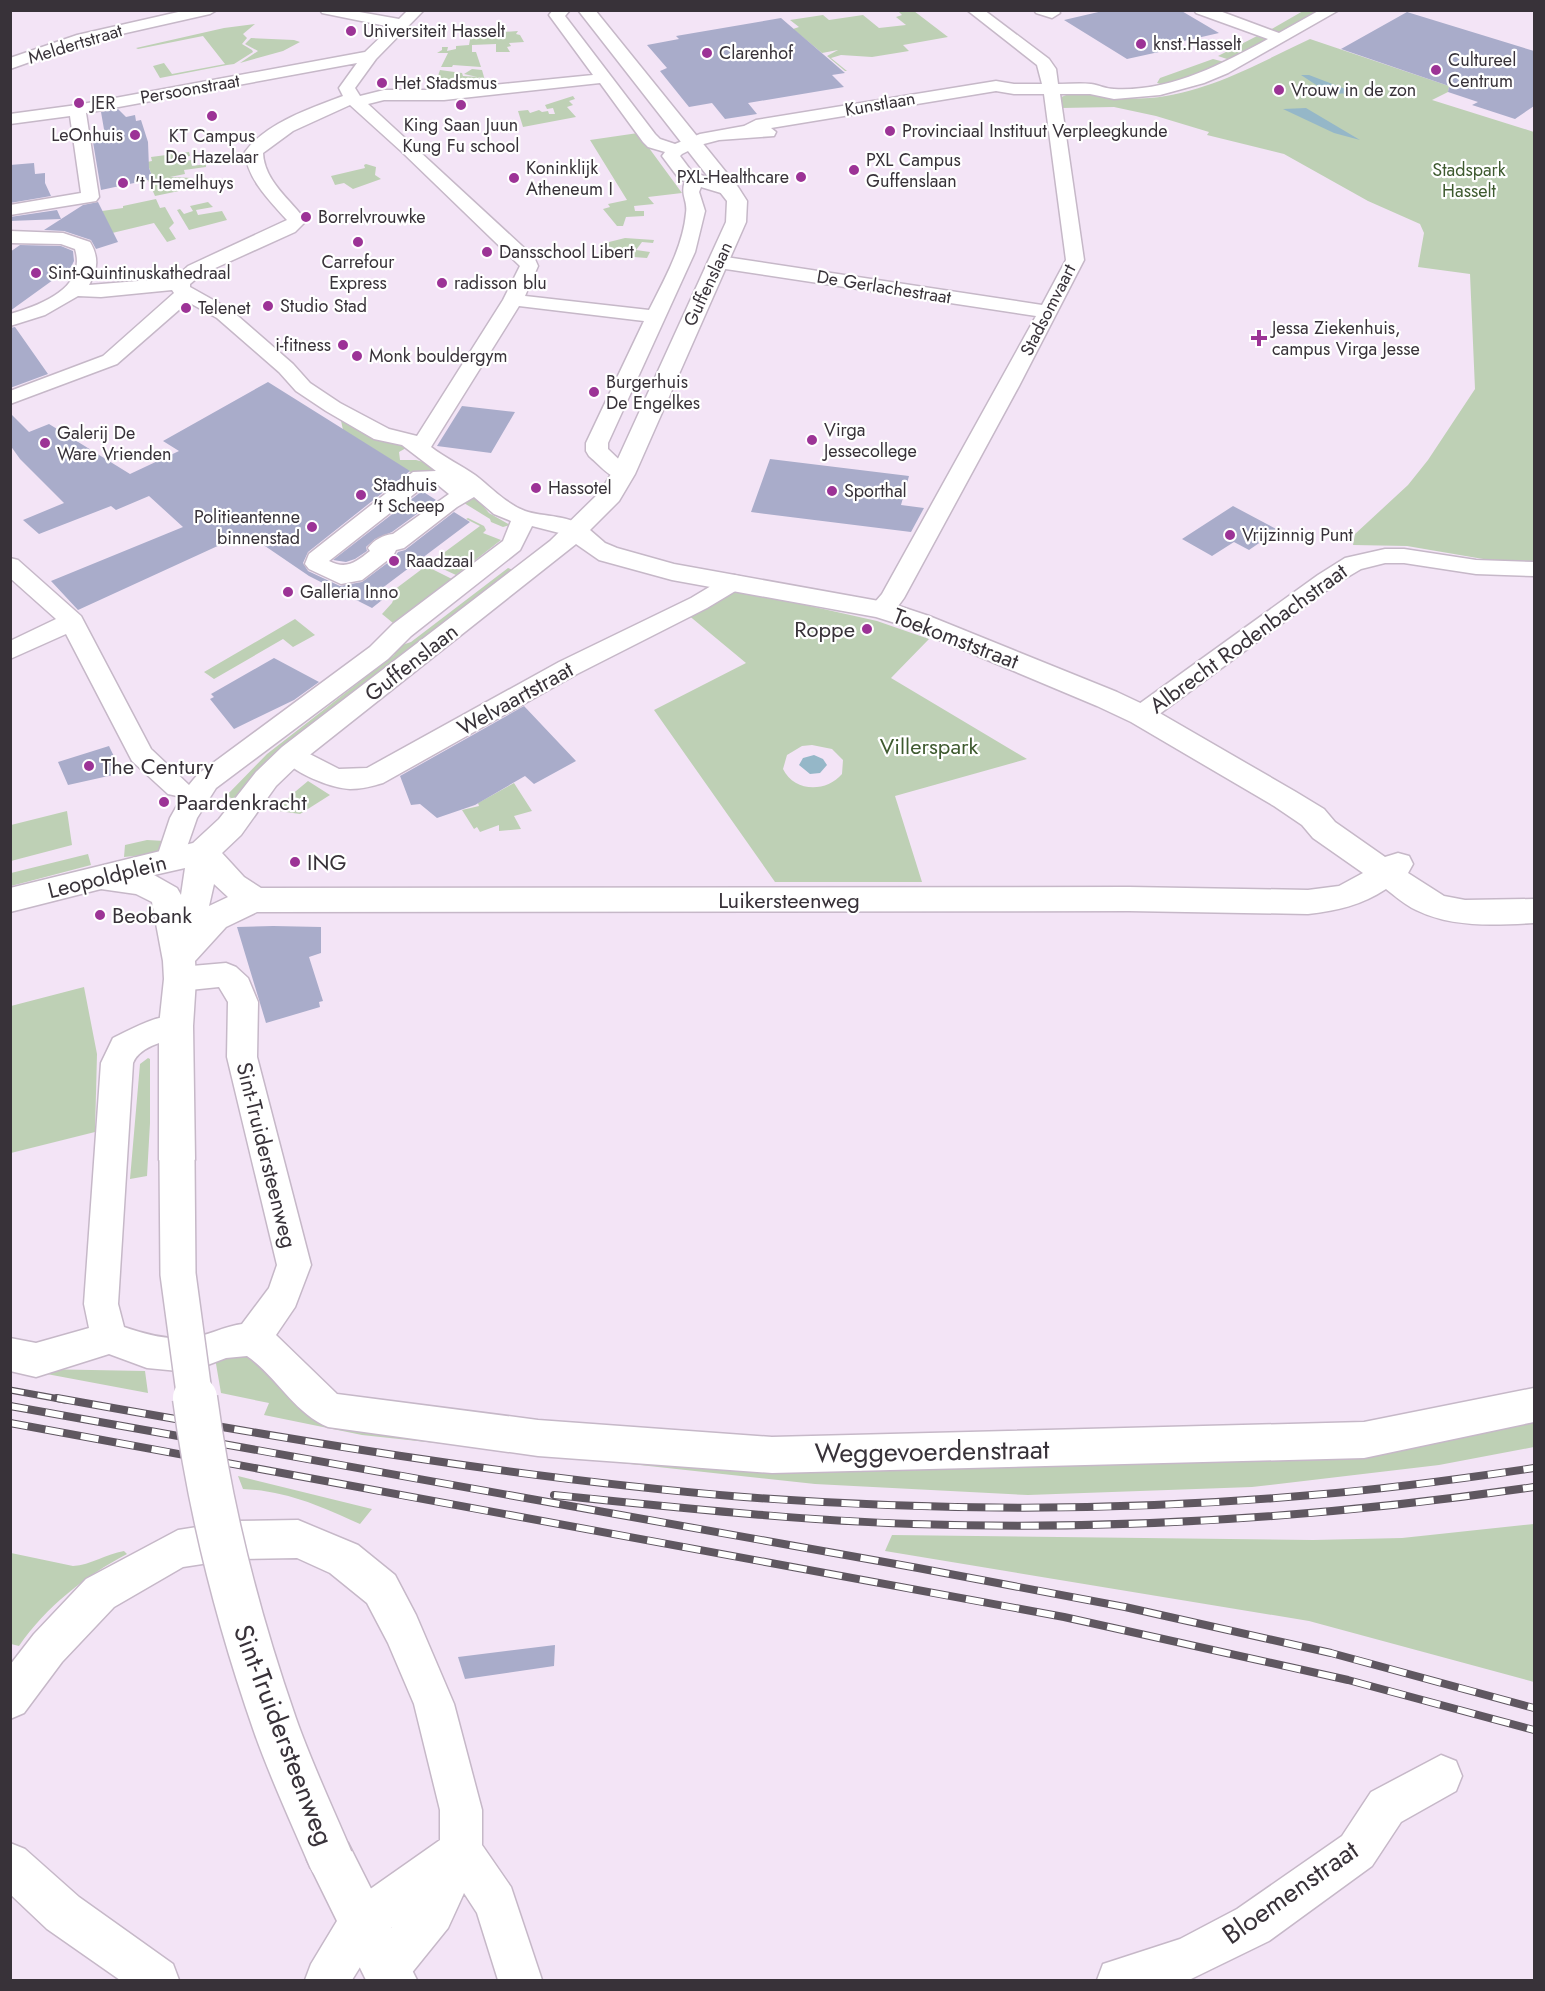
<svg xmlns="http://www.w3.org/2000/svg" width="1545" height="1991" font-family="Jost,sans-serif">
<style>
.green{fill:#bed0b5;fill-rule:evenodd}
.water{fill:#95b7c8}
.building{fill:#a9acca}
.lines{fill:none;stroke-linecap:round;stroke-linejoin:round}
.street-casing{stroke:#c6b8c8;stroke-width:3}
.secondary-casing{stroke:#c6b8c8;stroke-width:3}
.street{fill:#fff;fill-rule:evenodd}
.secondary{fill:#fff;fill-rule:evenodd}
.rail-far1-casing{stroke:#5f5760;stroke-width:7}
.rail-casing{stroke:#5f5760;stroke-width:8}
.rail-far1{stroke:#fff;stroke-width:4.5;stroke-dasharray:14;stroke-linecap:butt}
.rail{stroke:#fff;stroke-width:6;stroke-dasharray:18;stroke-linecap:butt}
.secondary-bridge-far1-casing{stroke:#c6b8c8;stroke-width:38;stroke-linecap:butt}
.secondary-bridge-casing{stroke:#c6b8c8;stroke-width:47;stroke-linecap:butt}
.secondary-bridge-far1{stroke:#fff;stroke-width:35}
.secondary-bridge{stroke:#fff;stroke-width:44}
.poi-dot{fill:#9c3396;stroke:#fff;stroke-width:2}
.labels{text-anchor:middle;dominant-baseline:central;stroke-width:4.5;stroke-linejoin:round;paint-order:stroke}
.far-poi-label{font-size:18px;fill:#383239;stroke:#fff;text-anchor:start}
.far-street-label{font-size:18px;fill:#383239;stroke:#fff}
.far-park-label{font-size:18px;fill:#3e5a2f;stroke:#fff}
.poi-label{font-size:22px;fill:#383239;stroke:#fff;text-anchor:start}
.street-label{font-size:22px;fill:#383239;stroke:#fff}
.park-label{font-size:22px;fill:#3e5a2f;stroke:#fff}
.near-street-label{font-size:27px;fill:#383239;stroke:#fff}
</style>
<rect width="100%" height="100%" fill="#f3e4f6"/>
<path class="green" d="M898 11H914L948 37 903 45 909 51 872 57 841 55 831 58 847 71H845L827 56 838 50 822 53 793 29 799 27 790 20 823 15 829 20 863 15 879 28 906 25 896 17 902 15Z
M1303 11H1326L1281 33 1270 30Z
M255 24 243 34 247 38 242 44 252 50 253 52 234 64 227 65 160 78 153 66 164 63 172 74 225 64 203 36 138 49 136 48 224 28Z
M518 31 516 34 520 35 524 42 509 43 511 46 507 47 510 52H496V44L472 45V52H476L481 67 453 65 452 67H441L448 53H437L442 50V47H448L447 51 456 49V46L469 45 471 34Z
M1259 35 1271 38 1233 61 1218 56Z
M251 38 294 40 300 42 283 51 240 63 258 51 245 44Z
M1310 39 1449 86 1448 92 1432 100 1534 132V561L1489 560 1407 546 1353 545 1355 534 1408 485 1428 460 1475 389 1470 274 1418 267 1424 233 1420 224 1368 201 1284 154 1207 135 1209 132 1156 116 1114 107 1061 108 1059 98 1071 93C1097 94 1124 100 1150 98 1207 93 1259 63 1310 39Z
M1213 59 1228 63 1164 85 1157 83 1160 78Z
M472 69 482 70 486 84 433 90 440 70 462 73 463 76 479 77 478 79 482 78 464 74Z
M573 96 575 99 569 101 573 105 567 107 576 117 523 127 518 111 528 110 530 113 539 110 542 112 548 111 549 114H555L553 108 547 109 545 105Z
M638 133 682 193 648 197 654 204 634 206 635 211H644V216L626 217 623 226H617L603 209 610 207 608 204 627 200 590 140Z
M189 152 190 156 179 158 180 162 191 160 192 166 206 164V167L184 170 185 174 170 177 193 178 195 181 190 182 191 186 202 184 203 186 155 196 148 180 153 179 147 162 152 161 151 157Z
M366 164 376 167 375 175 381 179 353 189 344 183 335 185 331 176 365 168 364 165Z
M156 199 160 208 165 207 174 223 169 228 176 239 167 242 154 223 108 234 102 211 123 208V206Z
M208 202 213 207 196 210 198 215 222 211 227 220 189 230 177 210 180 209 184 214 193 211 190 206Z
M625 238 654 240 653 243 642 242 636 250 650 252 647 258 605 255 601 244Z
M340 416 408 447 399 452 400 460H416L431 464 472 493 489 513 510 525 503 527 491 522 490 519 464 503 463 495 420 478 343 430Z
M468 518 484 526 486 530 483 533 501 540 456 575 430 563 480 526 466 519Z
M426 566 452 579 393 623 382 614 392 603 396 593 394 590Z
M508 568 513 570 258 773 234 799 226 796 267 754 394 655 399 646 411 642Z
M739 590 877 621 929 639 891 678 1027 759 895 796 922 882H775L654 710 746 663 687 614ZM812 745 832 749 843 760 842 774C826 793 794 792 783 769L787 755 802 746Z
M295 619 315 635 293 647 283 639 214 679 204 672Z
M308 781 330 795 300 814 279 811 290 796Z
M514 783 532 811 514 816 521 829 499 831V825L480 832 477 827 474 829 462 810 479 806 478 803Z
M67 811 72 845 11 861V825Z
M147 840 165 841 163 853 124 857 125 845Z
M88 854 91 865 11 886V873Z
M84 987 97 1054 95 1132 11 1153V1006Z
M148 1058 150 1059V1123L147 1176 130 1179 140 1064Z
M249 1353 302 1409 607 1453 1373 1451 1534 1418V1447L1439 1465 1252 1487 1028 1495 815 1484 362 1435 264 1415 269 1403 221 1393 215 1358Z
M38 1369 145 1371 148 1393 36 1372Z
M238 1476 372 1509 360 1524C320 1506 287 1491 243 1489Z
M1534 1524V1682L1309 1621 885 1551 892 1535 1313 1540 1402 1538Z
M124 1551 127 1554C85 1576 46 1607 19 1646L11 1644V1553L73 1566C91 1565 106 1554 124 1551Z"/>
<path class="water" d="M1301 75H1309L1356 93 1330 94Z
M1306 108 1360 140 1334 133 1283 109Z
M814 755 823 759 827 765 820 773 810 774 799 765 803 758Z"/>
<path class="building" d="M1107 10H1180L1219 33 1171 44 1177 48 1127 59 1064 20Z
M1407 12 1534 51V106L1515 119 1472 105 1478 102 1448 92 1449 86 1341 49Z
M781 18 845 73 832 75 844 87 748 103 757 114 725 119 712 103 689 107 660 71 667 68 647 45 679 39 676 36Z
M118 109 126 117 135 115 136 121 141 120 148 142 149 168 153 179 101 190 92 136 105 135 101 112Z
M34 163 35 174 45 173V183L51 196 10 203V165Z
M98 202 118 242 96 249 91 240 64 231 44 230 83 205Z
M57 210 61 219 10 221V217Z
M20 245 61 246 73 251 74 261 71 267 10 311V252Z
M15 327 48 374 10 388V328Z
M268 382 410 471 308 552 303 563 308 571 340 586 362 582 394 558 398 552 405 550 454 512 470 522 381 589 391 593 372 608 309 576 246 533 78 610 51 581 183 527 149 496 116 510 111 506 39 534 23 520 64 503 20 459 10 445V413L29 432 49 424 130 474 179 451 163 441Z
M462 406 515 412 491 453 437 446Z
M770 459 909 476 901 505 924 508 911 532 751 512Z
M422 491 436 500 392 532 375 539 366 547 367 551 355 559 346 562 333 560Z
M1233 506 1278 530 1249 550 1234 542 1212 556 1182 539Z
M274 658 319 682 294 700 234 729 210 699 214 697 211 694Z
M524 706 576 761 534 784 525 776 475 805 437 818 420 804 411 805 400 776Z
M109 746 122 773 68 785 58 762Z
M273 926 321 927V953L309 957 323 1001 319 1002 320 1007 266 1023 237 927Z
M555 1645 554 1666 465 1679 458 1657Z"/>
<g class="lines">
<g class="street-casing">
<path id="street" d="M187 10H217L210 14 86 42 10 69V58L77 35Z
M320 10H348L399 19 408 10H424L376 59 355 88 360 96 384 90H444L593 75 549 15 553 10H570L565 16 655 134 660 139 675 144 700 134 744 126 756 120 996 81 1014 84H1042L1037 65 967 10H984L1049 59 1056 69 1058 84C1069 84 1080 83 1091 84 1099 85 1106 89 1114 89 1170 92 1220 65 1268 39L1196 13 1194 10H1217L1279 33 1320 10H1339L1228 73 1204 83 1160 95 1114 99 1090 94H1060L1084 260 1019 386 904 598C896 610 888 618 872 614L869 609 882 594 1036 316 719 268 712 266 710 262 712 258 719 256 1042 305 1066 260 1044 94H1014L996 91 771 128 776 132 774 136 719 140 700 145 682 154 680 156 692 172 737 187 740 191 737 195 731 196 701 187 699 192 705 211 695 252 608 443V449L634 474 631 479C613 483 602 467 589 456L586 451V443L644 321 519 306 431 447C445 458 461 465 475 475 492 488 505 503 525 511 541 517 576 515 586 530L583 535 575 537 532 526 520 550 411 636 388 659 216 788 197 818 180 867 170 870 160 867 156 860 170 818 183 795 177 796 168 794 132 761 66 634 10 659V641L56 619 10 578V558L18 560 81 616 151 749 189 785 198 774 370 647 393 624 503 541 511 521 494 514 474 497 457 507 404 548 396 550 393 556 362 580 341 584 309 569 305 564 309 554 413 472 436 471 402 445 374 439 326 411 296 391 279 372 217 318 188 302 117 364 10 404V391L103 356 174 293 172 290 101 297 78 296 45 315 10 326V314C41 305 87 288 75 249L61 244 10 243V231L63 233 90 242C99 257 98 270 89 285L175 278 188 266 287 220C270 201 247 179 245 152 266 123 311 108 343 96L339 88 357 63 86 113 99 197 96 201 10 215V205L81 193 70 116 10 124V114L77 105 365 52 391 27 322 13ZM600 83 643 142 648 147 665 152 662 156 680 180 685 181C680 196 688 200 686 213 683 247 664 280 649 310L525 296 538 266 534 257 368 104 384 100H444ZM350 105 402 152 520 266 503 300 417 436 389 429 340 403 310 383 293 364 231 310 190 287V284L202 274 295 232 306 221C291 200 264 181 263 153L293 131ZM438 485 449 494 393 534C383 535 374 540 368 548L370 551C356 562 347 570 329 561L423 487Z
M1034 10H1058L1060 13 1052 18 1036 13Z
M1385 549H1404L1476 560 1534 562V576L1476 574 1404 563H1385L1361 569 1334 585 1150 721 1141 724 1132 721 1128 715 1132 709 1318 575 1345 558Z
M734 575 742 577 746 582 742 587 707 608 577 674 383 783C373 786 362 789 350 789 330 788 290 772 279 754L283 748 292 745 339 769 367 768 559 662 691 598 726 577Z
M226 963 236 967 248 978 258 1002 257 1057 311 1265 295 1307 276 1335 337 1394 538 1420 772 1437 1364 1422 1534 1388V1422L1364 1458 772 1473 538 1456 328 1427C295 1414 276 1376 247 1356L226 1358 189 1372 147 1368 109 1354 36 1377 10 1371V1338L36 1343 89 1328 84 1304 101 1063 113 1038C134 1028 164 1010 187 1017L191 1026 187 1035C169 1040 140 1045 133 1063L118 1304 124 1327C144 1334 166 1340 188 1338 206 1337 224 1326 242 1324L269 1288 277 1265 227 1057 228 1002 219 987 180 991 169 987 165 979 169 971 180 967Z
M298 1520 358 1545 395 1575 416 1615 454 1704 482 1810V1845L511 1887 542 1980H498L477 1913 464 1893 448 1928 406 1980H368L364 1970 370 1954 392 1927 378 1938 352 1980H305L311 1964 346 1906 440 1840V1810L414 1704 388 1643 367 1603 330 1573 297 1558 235 1559 183 1567 114 1607 62 1662 24 1713 10 1719V1665L34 1634 86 1579 178 1530 235 1521Z
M1441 1755 1456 1761 1462 1776 1456 1791 1401 1822 1372 1866 1269 1941 1189 1980H1097L1103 1964 1180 1939 1237 1909 1342 1836 1371 1792Z
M10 1843 25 1849 79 1897 173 1964 179 1980H120L47 1929 10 1894Z"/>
</g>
<g class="secondary-casing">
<path id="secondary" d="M578 10H595L738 187 747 201 746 222 635 474 619 501 590 530 605 543 617 548 674 564 890 603 929 616 1117 692 1151 708 1296 792 1324 809 1335 822 1385 857 1398 853 1409 856 1413 864 1408 873 1444 896 1465 900 1534 899V923C1495 925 1452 928 1416 910 1405 905 1395 896 1386 889 1362 905 1336 911 1308 914L1129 911 257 912 226 927 195 961 196 979 193 1026 195 1160 190 1171 177 1175 164 1171 159 1160V1026L164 979 163 961 152 902 136 894 101 889 10 912V888L193 843 219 819 256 772 282 747 550 541 600 492 611 474 726 222 727 201ZM576 544 599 560 672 580 876 617 911 628 1097 706 1131 722 1274 806 1302 825 1313 838 1363 873 1339 886 1308 890 1129 887 261 888 244 877 222 853 241 835 276 786 302 761ZM185 868 181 895 177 888 154 875ZM214 884 228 897 209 906Z
M331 1836 348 1843 417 1980H366L307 1860 314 1843Z"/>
</g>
<use href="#street" class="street"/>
<use href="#secondary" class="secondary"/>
<g class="rail-far1-casing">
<path id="rail-far1" d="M10 1390 65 1400"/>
</g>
<g class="rail-casing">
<path id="rail" d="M57 1398C285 1439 513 1478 744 1497 933 1511 1124 1512 1312 1495 1386 1489 1460 1479 1534 1468
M10 1406 918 1568 1125 1607 1331 1653 1534 1708
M10 1423 1064 1617 1348 1680 1534 1730
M554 1495C674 1507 793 1520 913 1524 1121 1531 1328 1517 1534 1487"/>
</g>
<use href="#rail-far1" class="rail-far1"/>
<use href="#rail" class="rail"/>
<g class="secondary-bridge-far1-casing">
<path id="secondary-bridge-far1" d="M177 1160 178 1274 195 1400"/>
</g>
<g class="secondary-bridge-casing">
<path id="secondary-bridge" d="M195 1398C210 1510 238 1619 275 1725 291 1771 312 1815 331 1860"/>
</g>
<use href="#secondary-bridge-far1" class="secondary-bridge-far1"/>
<use href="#secondary-bridge" class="secondary-bridge"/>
</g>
<g class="poi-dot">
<circle cx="351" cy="31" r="6"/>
<circle cx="1141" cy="44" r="6"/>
<circle cx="707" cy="53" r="6"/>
<circle cx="1436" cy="70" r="6"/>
<circle cx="382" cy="83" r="6"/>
<circle cx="1279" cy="90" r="6"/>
<circle cx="79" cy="103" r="6"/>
<circle cx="461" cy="105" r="6"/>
<circle cx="212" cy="116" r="6"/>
<circle cx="890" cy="131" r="6"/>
<circle cx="135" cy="135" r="6"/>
<circle cx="854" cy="170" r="6"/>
<circle cx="801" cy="177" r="6"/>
<circle cx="514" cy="178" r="6"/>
<circle cx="123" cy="183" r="6"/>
<circle cx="306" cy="217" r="6"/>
<circle cx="358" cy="242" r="6"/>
<circle cx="487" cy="252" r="6"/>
<circle cx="36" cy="273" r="6"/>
<circle cx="442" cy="283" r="6"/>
<circle cx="268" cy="306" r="6"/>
<circle cx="186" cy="308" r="6"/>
<path d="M1256 329h6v6h6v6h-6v6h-6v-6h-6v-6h6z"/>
<circle cx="343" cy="345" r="6"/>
<circle cx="357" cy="356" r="6"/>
<circle cx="594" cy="392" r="6"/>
<circle cx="812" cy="440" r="6"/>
<circle cx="45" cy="443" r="6"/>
<circle cx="536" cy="488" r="6"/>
<circle cx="832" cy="491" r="6"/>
<circle cx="361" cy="495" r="6"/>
<circle cx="312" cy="527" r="6"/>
<circle cx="1230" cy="535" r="6"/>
<circle cx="394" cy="561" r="6"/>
<circle cx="288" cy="592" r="6"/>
<circle cx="867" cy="629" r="6"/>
<circle cx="89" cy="766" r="6"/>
<circle cx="164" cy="802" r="6"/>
<circle cx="295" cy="862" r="6"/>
<circle cx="100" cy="915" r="6"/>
</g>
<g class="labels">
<g class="far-poi-label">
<text x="363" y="31">Universiteit Hasselt</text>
<text x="1153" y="44">knst.Hasselt</text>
<text x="719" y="53">Clarenhof</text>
<text x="1448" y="60">Cultureel<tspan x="1448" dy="21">Centrum</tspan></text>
<text x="394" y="83">Het Stadsmus</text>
<text x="1291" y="90">Vrouw in de zon</text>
<text x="91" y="103">JER</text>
<text x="461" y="125" text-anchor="middle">King Saan Juun<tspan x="461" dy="21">Kung Fu school</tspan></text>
<text x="902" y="131">Provinciaal Instituut Verpleegkunde</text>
<text x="123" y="135" text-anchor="end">LeOnhuis</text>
<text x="212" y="136" text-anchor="middle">KT Campus<tspan x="212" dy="21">De Hazelaar</tspan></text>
<text x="866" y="160">PXL Campus<tspan x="866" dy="21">Guffenslaan</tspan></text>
<text x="526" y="168">Koninklijk<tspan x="526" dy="21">Atheneum I</tspan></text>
<text x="789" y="177" text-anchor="end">PXL-Healthcare</text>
<text x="135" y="183">'t Hemelhuys</text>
<text x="318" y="217">Borrelvrouwke</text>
<text x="499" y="252">Dansschool Libert</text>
<text x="358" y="262" text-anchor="middle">Carrefour<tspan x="358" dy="21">Express</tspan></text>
<text x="48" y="273">Sint-Quintinuskathedraal</text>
<text x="454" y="283">radisson blu</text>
<text x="280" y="306">Studio Stad</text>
<text x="198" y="308">Telenet</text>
<text x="1272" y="328">Jessa Ziekenhuis,<tspan x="1272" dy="21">campus Virga Jesse</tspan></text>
<text x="331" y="345" text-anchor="end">i-fitness</text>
<text x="369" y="356">Monk bouldergym</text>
<text x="606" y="382">Burgerhuis<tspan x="606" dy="21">De Engelkes</tspan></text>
<text x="824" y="430">Virga<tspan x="824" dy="21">Jessecollege</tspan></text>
<text x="57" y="433">Galerij De<tspan x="57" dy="21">Ware Vrienden</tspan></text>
<text x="373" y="485">Stadhuis<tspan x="373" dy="21">'t Scheep</tspan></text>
<text x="548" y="488">Hassotel</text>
<text x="844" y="491">Sporthal</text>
<text x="300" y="517" text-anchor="end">Politieantenne<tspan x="300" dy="21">binnenstad</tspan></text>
<text x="1242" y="535">Vrijzinnig Punt</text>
<text x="406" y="561">Raadzaal</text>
<text x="300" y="592">Galleria Inno</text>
</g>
<g class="far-street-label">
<text transform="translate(75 44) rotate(-17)">Meldertstraat</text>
<text transform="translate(190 89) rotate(-10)">Persoonstraat</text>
<text transform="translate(880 104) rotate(-10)">Kunstlaan</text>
<text transform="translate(708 284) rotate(-65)">Guffenslaan</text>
<text transform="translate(884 287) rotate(9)">De Gerlachestraat</text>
<text transform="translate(1048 310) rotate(-63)">Stadsomvaart</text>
</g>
<g class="far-park-label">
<text x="1469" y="170">Stadspark<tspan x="1469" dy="21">Hasselt</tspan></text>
</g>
<g class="poi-label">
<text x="855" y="629" text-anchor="end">Roppe</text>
<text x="101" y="766">The Century</text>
<text x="176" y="802">Paardenkracht</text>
<text x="307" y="862">ING</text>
<text x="112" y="915">Beobank</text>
</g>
<g class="street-label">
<text transform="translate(956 638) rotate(21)">Toekomststraat</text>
<text transform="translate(1248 638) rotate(-36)">Albrecht Rodenbachstraat</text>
<text transform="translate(411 662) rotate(-38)">Guffenslaan</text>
<text transform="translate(515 698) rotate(-29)">Welvaartstraat</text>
<text transform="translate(107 876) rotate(-14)">Leopoldplein</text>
<text x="789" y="900">Luikersteenweg</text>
<text transform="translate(267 1155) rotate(76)">Sint-Truidersteenweg</text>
</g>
<g class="park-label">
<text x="929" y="746">Villerspark</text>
</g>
<g class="near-street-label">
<text transform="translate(932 1451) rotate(-1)">Weggevoerdenstraat</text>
<text transform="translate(284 1735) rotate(69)">Sint-Truidersteenweg</text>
<text transform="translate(1290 1892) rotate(-35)">Bloemenstraat</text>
</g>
</g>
<rect width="1545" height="1991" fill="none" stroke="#383239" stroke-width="24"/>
</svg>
